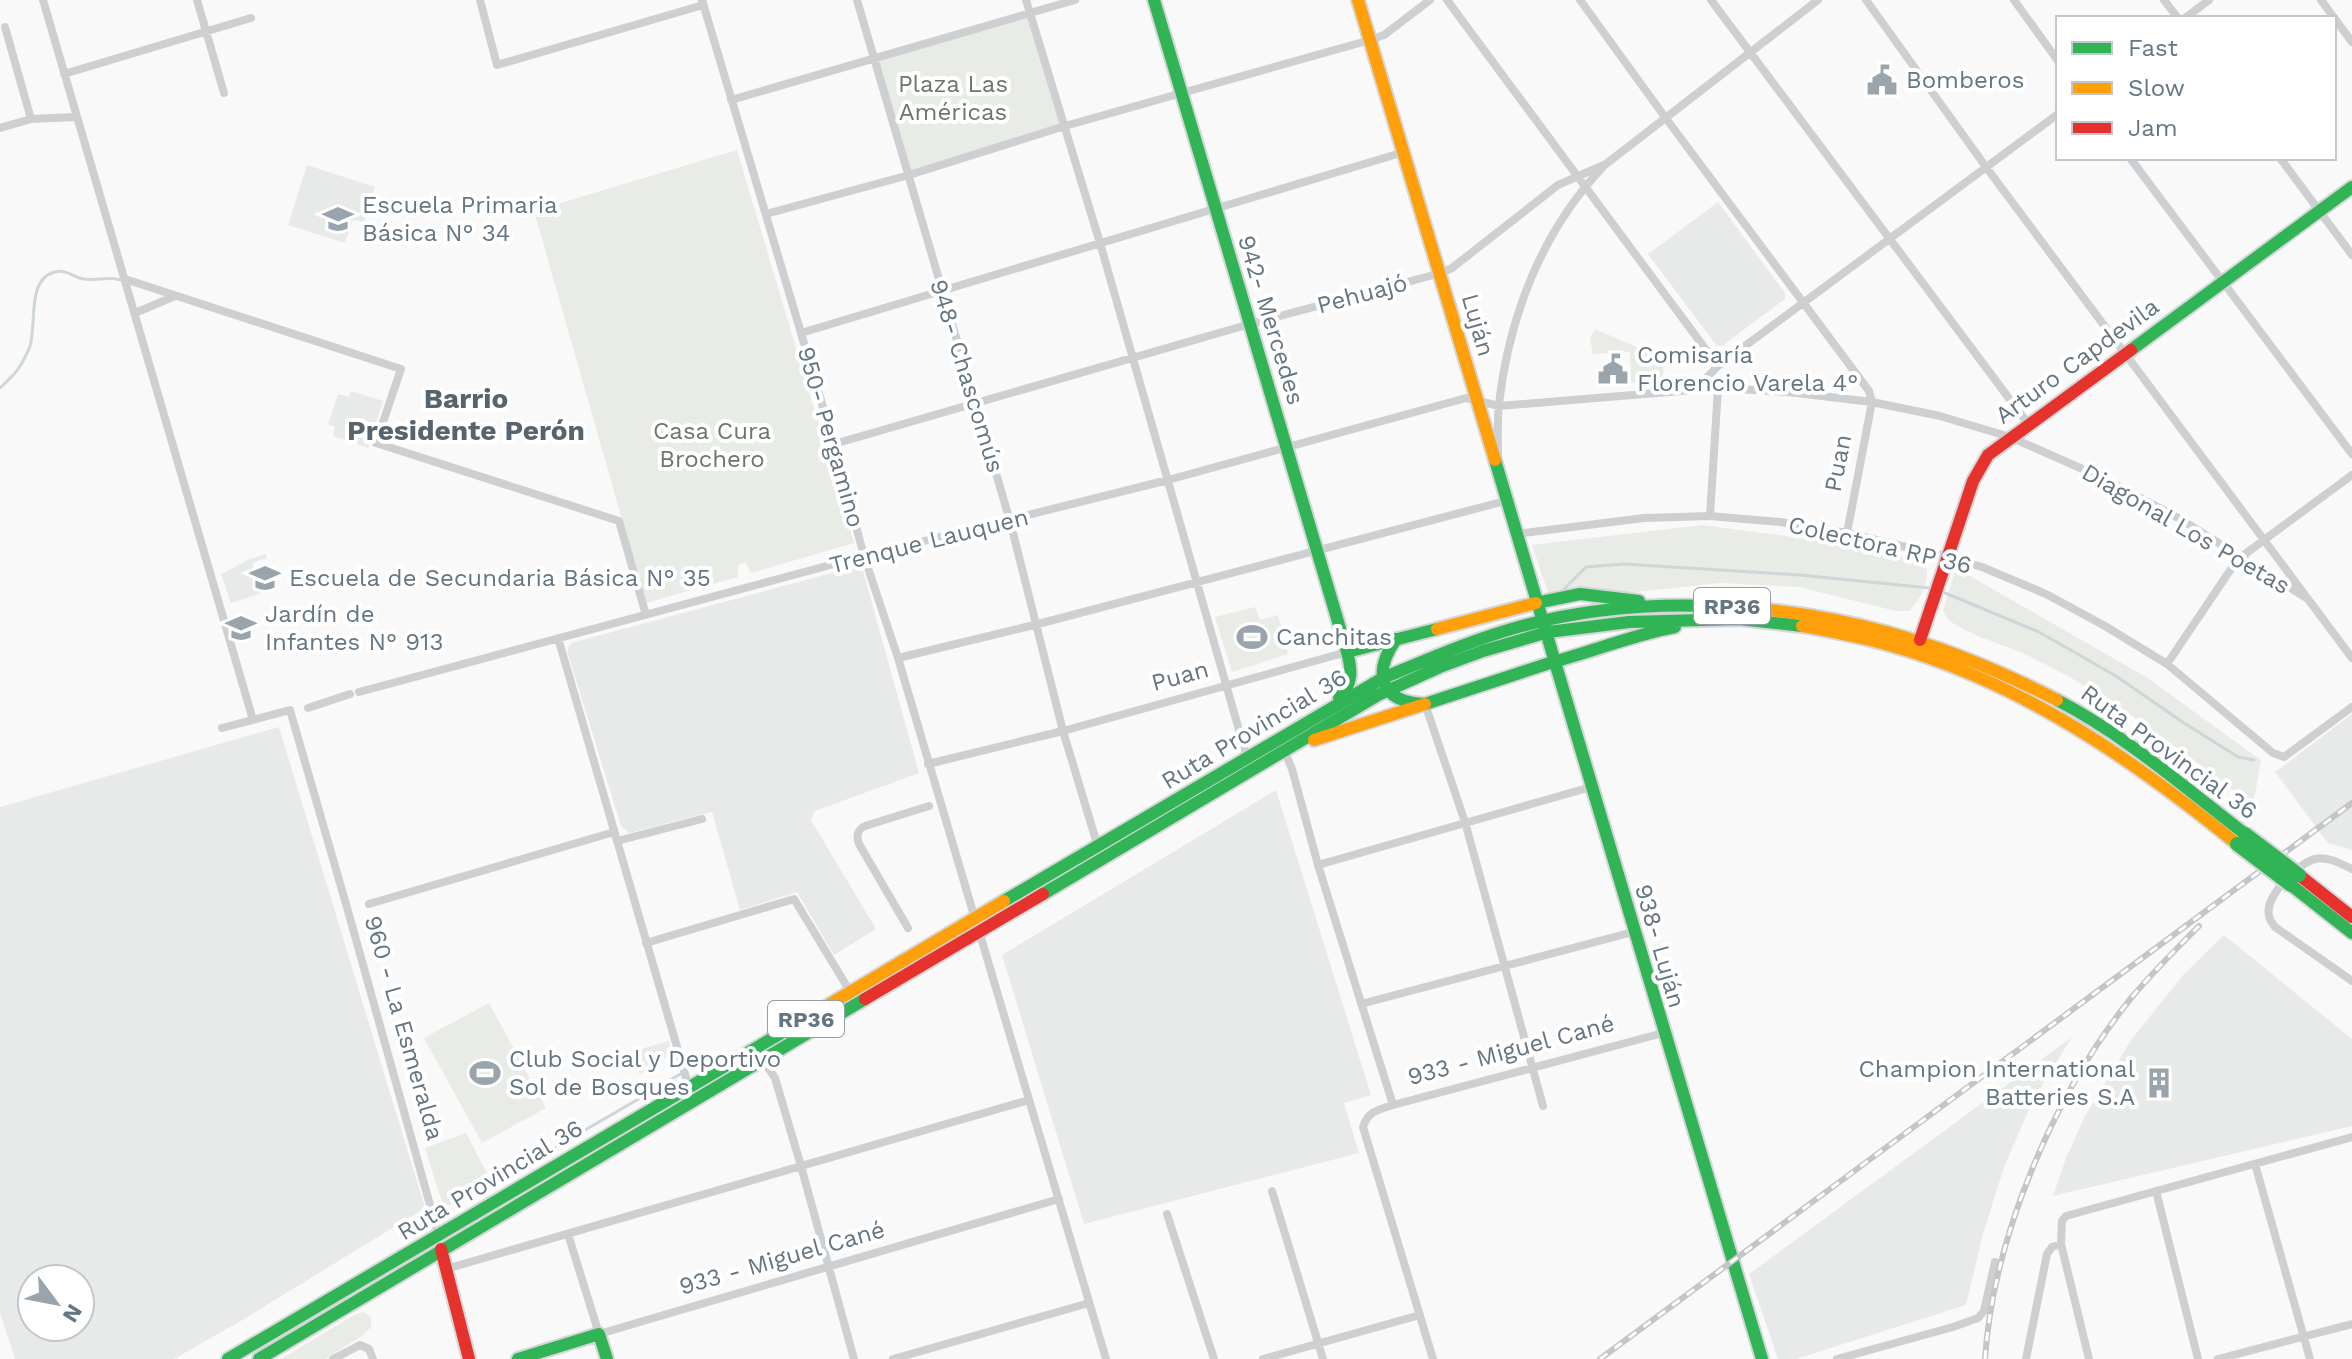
<svg xmlns="http://www.w3.org/2000/svg" width="2352" height="1359" font-family="'Work Sans',sans-serif">
<style>
.built{fill:#e8e9e9;fill-rule:evenodd}
.green{fill:#e8ebe6}
.lines{fill:none;stroke-linecap:round;stroke-linejoin:round}
.stream{stroke:#ced6d9;stroke-width:3}
.fast-casing{stroke:#d5d6d7;stroke-width:16}
.slow-casing{stroke:#d5d6d7;stroke-width:16}
.jam-casing{stroke:#d5d6d7;stroke-width:16}
.street{stroke:#cecfd0;stroke-width:8}
.fast{stroke:#30b455;stroke-width:12}
.slow{stroke:#ff9f0a;stroke-width:12}
.jam{stroke:#e5322d;stroke-width:12}
.rail-casing{stroke:#c3c5c6;stroke-width:6}
.rail{stroke:#fff;stroke-width:3;stroke-dasharray:9;stroke-linecap:butt}
.fast-bridge-casing{stroke:#d5d6d7;stroke-width:18;stroke-linecap:butt}
.fast-bridge{stroke:#30b455;stroke-width:14}
.labels{text-anchor:middle;dominant-baseline:central;stroke-width:8;stroke-linejoin:round;paint-order:stroke}
.shield{fill:#fff;stroke:#939fa8;stroke-width:2}
.shield-label{font-size:22px;font-weight:bold;fill:#657683}
.poi-label{font-size:24px;fill:#657683;stroke:#fff;text-anchor:start}
.park-label{font-size:24px;fill:#687a64;stroke:#fff}
.street-label{font-size:24px;fill:#657683;stroke:#fff}
.quarter-label{font-size:28px;font-weight:bold;fill:#57646e;stroke:#fff}
</style>
<rect width="100%" height="100%" fill="#f9f9f9"/>
<path class="built" d="M307 165 375 187 364 222 353 220 345 243 288 225Z
M1718 202 1785 293V299L1722 346H1717L1648 254Z
M351 391 383 401 368 448 333 436 335 427 328 424 338 394 349 397Z
M266 554 267 558 252 563 262 593 231 603 221 574 250 559Z
M854 567 863 571 919 773 815 811 811 820 876 929 834 955 797 892 740 910 712 812 629 833 621 826 567 651 571 643Z
M2352 714V850L2328 843 2275 772Z
M279 727 425 1208 244 1319 174 1359H15L0 1313V807ZM32 1279H80V1327H32Z
M1276 790 1371 1095 1344 1103 1359 1153 1084 1224 1002 955Z
M2224 935 2352 1039V1126L2053 1196 2066 1158 2085 1116 2131 1040 2184 974Z
M2072 1037 2033 1100 2004 1167 1983 1234 1966 1305 1796 1359H1778L1749 1274Z"/>
<path class="green" d="M1029 12 1065 126 909 175 874 58Z
M737 150 854 543 751 573 745 562 738 565V577L646 603 534 211Z
M1595 329 1664 359 1663 380 1631 383 1630 352 1593 354 1590 338Z
M1702 525 1847 544 1918 561 1926 566C1930 582 1920 600 1909 611H1896L1799 587 1720 583 1551 601 1532 545Z
M1956 568 2146 677 2261 760 2253 806C2181 750 2110 694 2027 655 2009 647 1961 632 1949 620 1946 618 1944 613 1943 610Z
M1255 607 1260 620 1278 615 1288 654 1232 672 1215 617Z
M489 1003 546 1108 482 1143 424 1038Z
M669 1041 671 1051 669 1055 640 1074 633 1063 631 1064 630 1052Z
M466 1133 492 1183 444 1208 425 1148Z
M363 1312 371 1317V1327L363 1335 325 1359H281L354 1315Z"/>
<g class="lines">
<path class="stream" d="M0 388C17 372 19 370 29 349 38 328 25 279 55 272 66 269 73 277 84 279 97 281 108 276 121 280
M1561 592 1586 567 1624 564 1800 575 1929 588
M1945 593 2039 632 2116 676 2181 721 2238 757 2254 760
M652 1091 682 1073
M504 1177 642 1097"/>
<g class="fast-casing">
<path id="fast" d="M1154 0 1347 652 1437 629
M2131 350 2352 187
M1495 460 1762 1359
M1536 603 1580 594 1639 601
M1396 639C1372 674 1380 702 1425 704L1553 662
M1553 662C1594 651 1633 635 1675 627
M1339 698C1353 684 1352 670 1347 652
M2057 700C2125 735 2184 787 2245 834
M2291 885 2352 933
M1043 894 1378 695 1440 667 1483 651 1548 632 1629 622 1739 619 1802 626
M1004 901 1383 678C1429 659 1474 639 1522 626 1582 610 1645 604 1707 606
M228 1359 783 1032
M259 1359 865 999
M518 1359 599 1334 607 1359"/>
</g>
<g class="slow-casing">
<path id="slow" d="M1358 0 1495 460
M1707 606C1834 609 1944 642 2057 700
M1802 626C1823 629 1842 634 1862 638 2006 672 2124 752 2237 844
M1437 629 1536 603
M1314 740 1425 704
M783 1032 1004 901"/>
</g>
<g class="jam-casing">
<path id="jam" d="M1920 640 1973 481 1988 455 2131 350
M2299 875 2352 917
M865 999 1043 894
M441 1249 469 1359"/>
</g>
<path class="street" d="M43 0 253 720
M197 0 224 93
M480 0 497 65 703 5
M702 0 834 444 864 556 898 658 975 919
M857 0 1010 521 1063 731 1098 847
M1026 0 1100 243 1247 758
M1447 0 1718 366
M1580 0 1665 117 1869 391 1872 402 1847 533
M1711 0 2029 425
M1866 0 1986 167 2352 658
M2014 0 2058 61
M2164 0 2178 18
M2321 0 2352 42
M2185 18 2209 0
M5 27 31 119
M64 74 251 18
M731 100 1075 0
M0 128 31 119 77 117
M2130 158 2352 454
M2280 158 2352 255
M766 214 909 175 1065 126 1370 40 1384 35 1430 0
M125 279 401 369 376 443 619 521 646 615
M135 313 175 296
M801 333 1404 152
M1697 388 1718 366 2058 114
M834 444 1250 324 1441 273 1452 268 1558 185 1606 164 1818 0
M1498 459C1498 441 1497 422 1499 404 1509 316 1542 231 1603 167
M1710 516 1718 388
M1516 534 1644 518 1710 516 1780 522 1847 533 1948 557 1982 567 2046 594 2105 626 2167 664 2273 753 2284 757 2352 707
M558 638 689 1088
M898 658 1038 624 1505 501
M2167 664 2233 566 2241 557 2352 475
M359 692 864 556 1168 480 1466 398 1499 406 1718 388 1788 392 1872 402 1940 416 2010 437 2105 479 2180 519 2308 599
M1425 704 1465 822 1543 1106
M308 708 350 694
M222 728 290 710 348 911 439 1237
M1284 750 1292 769 1318 865 1393 1105
M928 764 1063 731 1347 652
M617 841 702 819
M1318 865 1591 787
M2352 869C2341 864 2328 856 2315 859 2298 863 2264 897 2269 916 2270 921 2272 923 2275 927L2352 981
M369 904 614 832
M908 928 859 844C856 836 857 830 865 826L929 806
M979 931 1106 1359
M646 943 794 899 851 993
M1361 1004 1633 932
M763 1060 775 1078 801 1166 854 1359
M2255 1164 2310 1359
M1272 1191 1323 1359
M2156 1191 2198 1359
M1167 1214 1214 1359
M568 1234 599 1334 1059 1199
M446 1269 1029 1100
M333 1359 360 1345 369 1349 373 1359
M893 1359 1089 1303
M1263 1359 1420 1315
M1433 1359 1363 1127C1368 1111 1378 1110 1393 1105L1663 1033
M1837 1359 1953 1327 1978 1318 1984 1311 1995 1262
M2026 1359 2047 1254 2052 1247 2061 1244
M2089 1359 2061 1244 2062 1221 2066 1216 2352 1137
M2218 1359 2352 1324"/>
<use href="#fast" class="fast"/>
<use href="#slow" class="slow"/>
<use href="#jam" class="jam"/>
<g class="rail-casing">
<path id="rail" d="M1600 1359 2352 803
M1985 1359C1993 1237 2055 1092 2132 997 2153 972 2176 949 2199 926"/>
</g>
<use href="#rail" class="rail"/>
<g class="fast-bridge-casing">
<path id="fast-bridge" d="M2245 834 2299 875
M2237 844 2291 885"/>
</g>
<use href="#fast-bridge" class="fast-bridge"/>
</g>
<defs>
<g id="civic-bare" transform="scale(2.4)"><path d="M-.6-6.5H3V-4.5H.6V-3L4-1V1h2V6H-6V1h2V-1L-.6-3ZM-1.2 2.5V6h2.4V2.5Z" fill="#99a4ac" stroke="#fff" stroke-width="2.5" paint-order="stroke"/></g>
<g id="school-bare" transform="scale(2.4)"><path d="M0-5L7-2L0 1L-7-2ZM-4 1L0 2.5L4 1V4Q0 6-4 4Z" fill="#99a4ac" stroke="#fff" stroke-width="2.5" paint-order="stroke"/></g>
<g id="stadium-bare" transform="scale(2.4)"><path d="M0-5a6.5 5 0 1 0 0 10a6.5 5 0 1 0 0-10ZM-3.5-1.8h7v3.6h-7Z" fill="#99a4ac" stroke="#fff" stroke-width="2.5" paint-order="stroke"/></g>
<g id="building-bare" transform="scale(2.4)"><path d="M-4-6H4V6H1V3H-1V6H-4ZM-2.5-4.3h1.7v1.8h-1.7ZM.8-4.3h1.7v1.8H.8ZM-2.5-1h1.7V.8h-1.7ZM.8-1h1.7V.8H.8Z" fill="#99a4ac" stroke="#fff" stroke-width="2.5" paint-order="stroke"/></g>
</defs>
<g fill-rule="evenodd">
<use href="#civic-bare" x="1882" y="80"/>
<use href="#school-bare" x="338" y="219"/>
<use href="#civic-bare" x="1613" y="369"/>
<use href="#school-bare" x="265" y="578"/>
<use href="#school-bare" x="241" y="628"/>
<use href="#stadium-bare" x="1252" y="637"/>
<use href="#stadium-bare" x="485" y="1073"/>
<use href="#building-bare" x="2159" y="1083"/>
</g>
<g class="labels">
<g class="shield">
<rect x="1694" y="588" width="76" height="36" rx="6"/>
<rect x="768" y="1001" width="76" height="36" rx="6"/>
</g>
<g class="shield-label">
<text x="1732" y="606">RP36</text>
<text x="806" y="1019">RP36</text>
</g>
<g class="poi-label">
<text x="1906" y="80">Bomberos</text>
<text x="362" y="205">Escuela Primaria<tspan x="362" dy="28">Básica N° 34</tspan></text>
<text x="1637" y="355">Comisaría<tspan x="1637" dy="28">Florencio Varela 4°</tspan></text>
<text x="289" y="578">Escuela de Secundaria Básica N° 35</text>
<text x="265" y="614">Jardín de<tspan x="265" dy="28">Infantes N° 913</tspan></text>
<text x="1276" y="637">Canchitas</text>
<text x="509" y="1059">Club Social y Deportivo<tspan x="509" dy="28">Sol de Bosques</tspan></text>
<text x="2135" y="1069" text-anchor="end">Champion International<tspan x="2135" dy="28">Batteries S.A</tspan></text>
</g>
<g class="park-label">
<text x="953" y="84">Plaza Las<tspan x="953" dy="28">Américas</tspan></text>
<text x="712" y="431">Casa Cura<tspan x="712" dy="28">Brochero</tspan></text>
</g>
<g class="street-label">
<text transform="translate(1362 294) rotate(-15)">Pehuajó</text>
<text transform="translate(1271 320) rotate(73)">942- Mercedes</text>
<text transform="translate(1478 325) rotate(74)">Luján</text>
<text transform="translate(2077 361) rotate(-36)">Arturo Capdevila</text>
<text transform="translate(967 376) rotate(73)">948- Chascomús</text>
<text transform="translate(831 437) rotate(74)">950- Pergamino</text>
<text transform="translate(1838 463) rotate(-79)">Puan</text>
<text transform="translate(2186 529) rotate(30)">Diagonal Los Poetas</text>
<text transform="translate(929 541) rotate(-14)">Trenque Lauquen</text>
<text transform="translate(1880 545) rotate(13)">Colectora RP 36</text>
<text transform="translate(1180 676) rotate(-15)">Puan</text>
<text transform="translate(1254 729) rotate(-31)">Ruta Provincial 36</text>
<text transform="translate(2169 752) rotate(36)">Ruta Provincial 36</text>
<text transform="translate(1660 946) rotate(74)">938- Luján</text>
<text transform="translate(404 1028) rotate(74)">960 - La Esmeralda</text>
<text transform="translate(1511 1050) rotate(-15)">933 - Miguel Cané</text>
<text transform="translate(490 1180) rotate(-31)">Ruta Provincial 36</text>
<text transform="translate(782 1258) rotate(-16)">933 - Miguel Cané</text>
</g>
<g class="quarter-label">
<text x="466" y="398">Barrio<tspan x="466" dy="32">Presidente Perón</tspan></text>
</g>
</g>
<rect x="2056" y="16" width="280" height="144" fill="#ffffff" stroke="#c1c8cd" stroke-width="2"/>
<rect x="2072" y="42" width="40" height="12" fill="#30b455" stroke="#c1c8cd" stroke-width="2"/>
<text x="2128" y="56" font-size="24" fill="#657683">Fast</text>
<rect x="2072" y="82" width="40" height="12" fill="#ff9f0a" stroke="#c1c8cd" stroke-width="2"/>
<text x="2128" y="96" font-size="24" fill="#657683">Slow</text>
<rect x="2072" y="122" width="40" height="12" fill="#e5322d" stroke="#c1c8cd" stroke-width="2"/>
<text x="2128" y="136" font-size="24" fill="#657683">Jam</text>
<g transform="translate(56 1303) rotate(122)"><circle r="38" fill="#ffffff" stroke="#c1c8cd" stroke-width="2"/>
<path d="M0-6L14 30L0 20L-14 30Z" fill="#99a4ac"/>
<text y="-12" font-size="22" font-weight="bold" text-anchor="middle" fill="#657683">N</text>
</g>
</svg>
